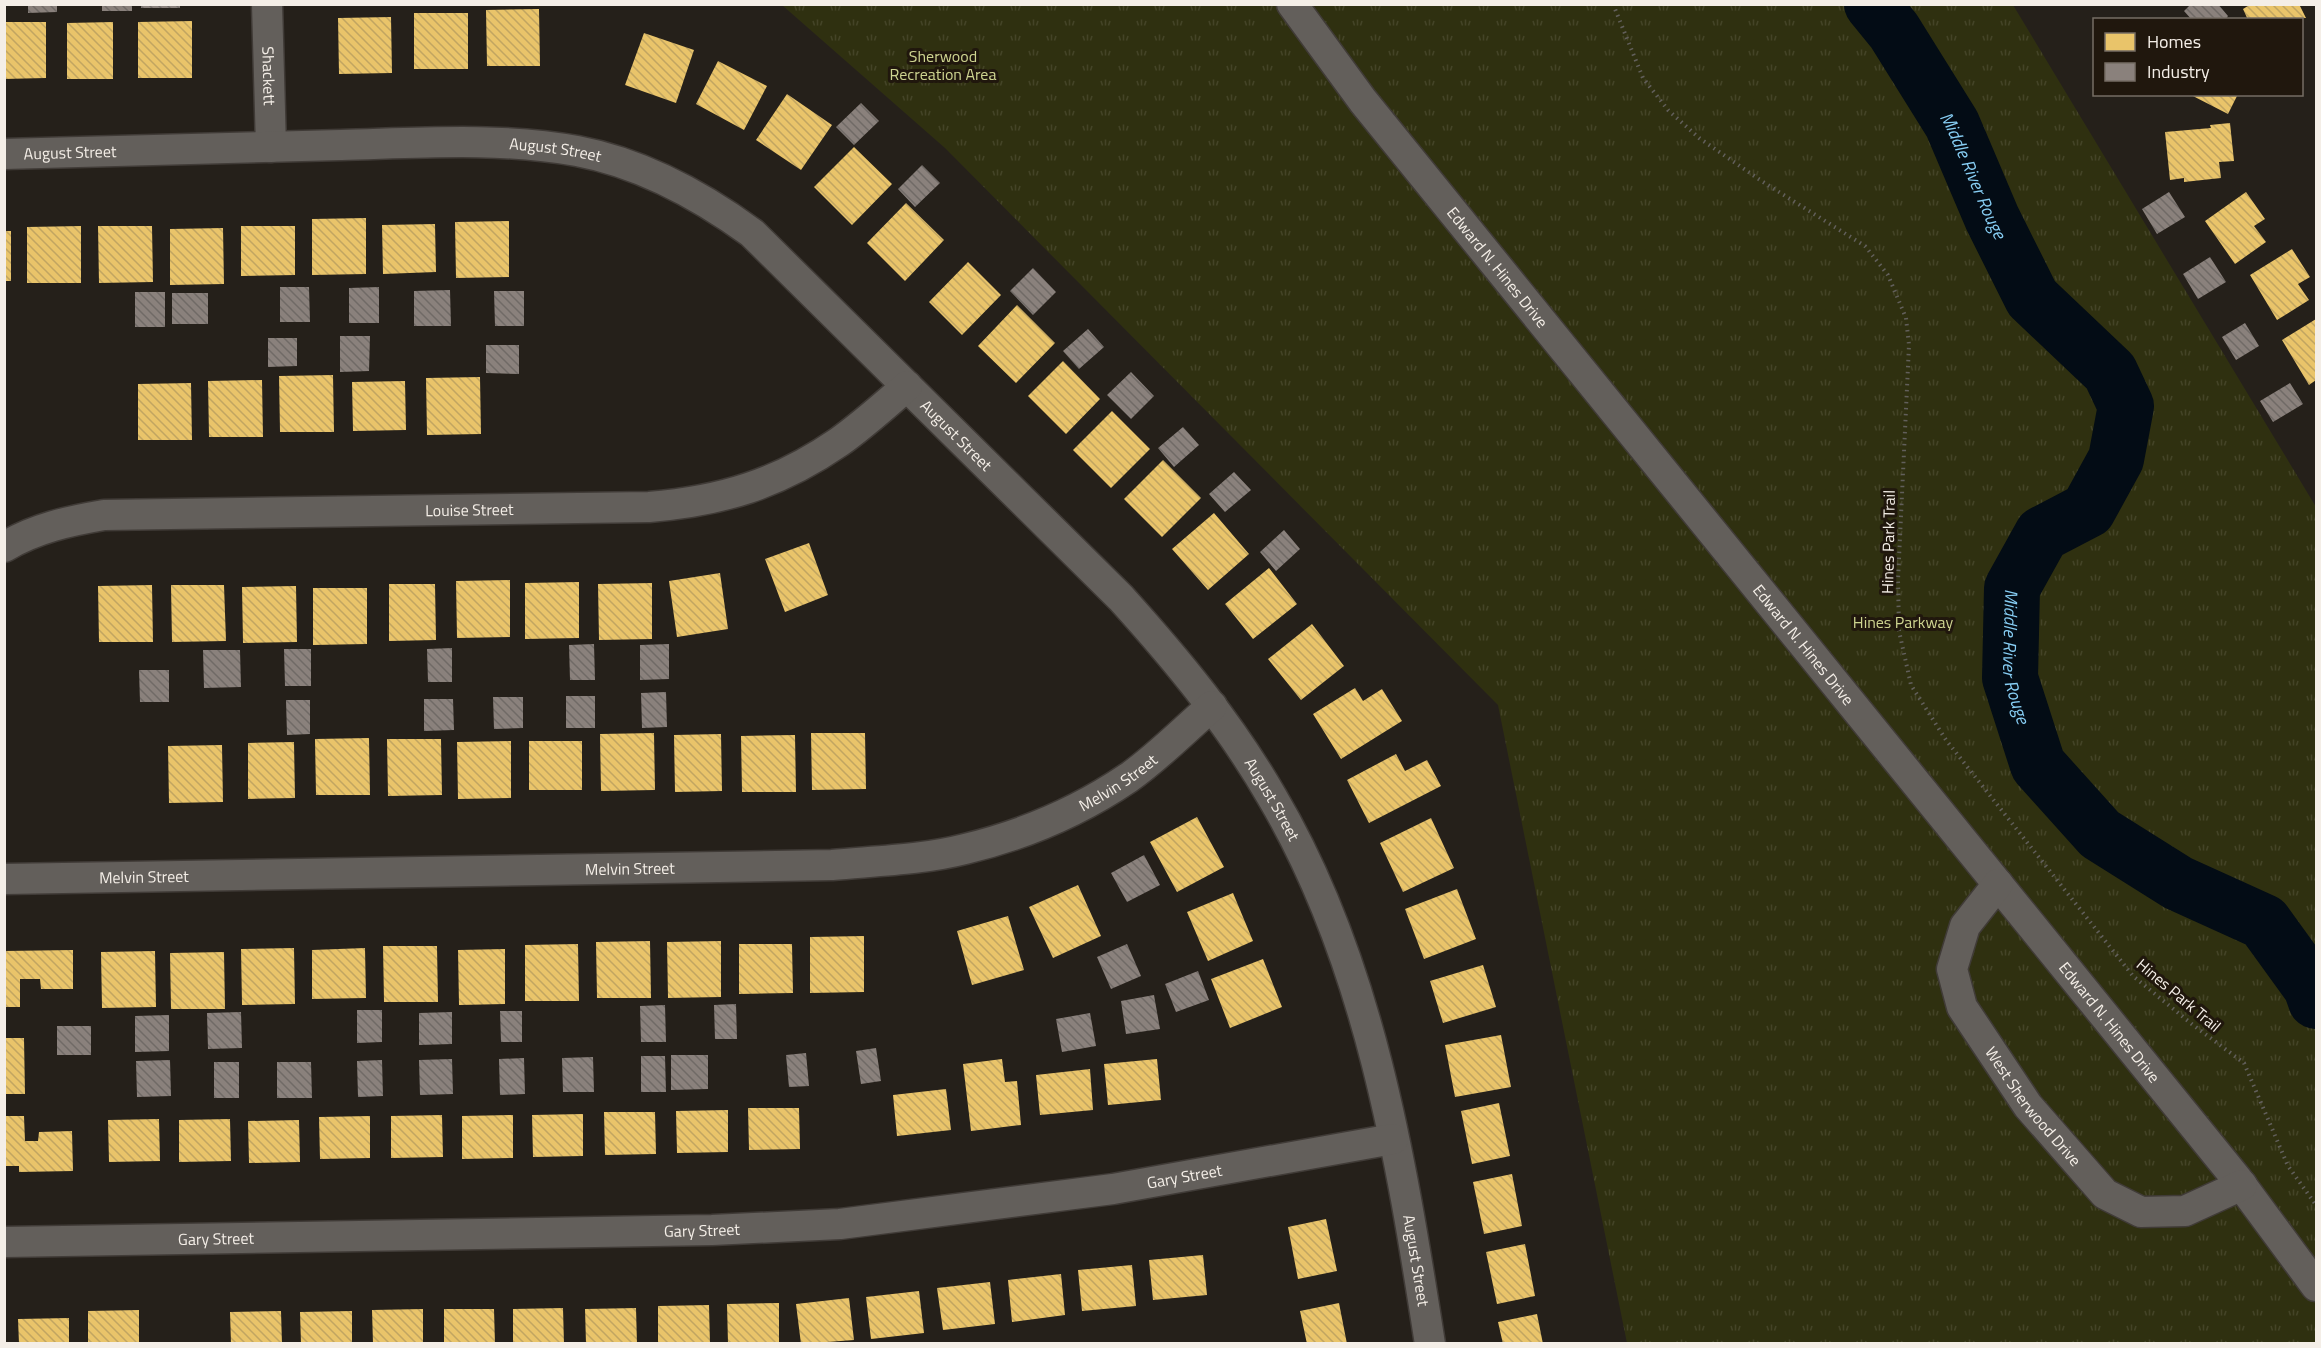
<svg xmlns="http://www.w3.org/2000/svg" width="2321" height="1348" font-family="'Titillium Web',sans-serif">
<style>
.grass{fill:url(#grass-tufts)}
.homes{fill:url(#homes-back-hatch)}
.industry{fill:url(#industry-back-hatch)}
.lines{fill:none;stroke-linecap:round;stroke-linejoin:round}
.river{stroke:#030c15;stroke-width:56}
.minor-casing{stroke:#403b37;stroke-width:33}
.path{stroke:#625f5b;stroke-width:4;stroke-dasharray:1.5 4.5;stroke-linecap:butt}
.minor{stroke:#635f5b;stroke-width:30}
.labels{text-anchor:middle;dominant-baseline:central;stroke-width:6;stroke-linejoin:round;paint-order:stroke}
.park-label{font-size:16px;fill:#ced490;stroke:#20170d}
.street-label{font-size:16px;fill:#f4eee7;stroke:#20170d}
.water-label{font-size:18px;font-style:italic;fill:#87cef4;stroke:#20170d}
</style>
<defs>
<pattern id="grass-tufts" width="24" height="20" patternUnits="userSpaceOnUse" patternTransform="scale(1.5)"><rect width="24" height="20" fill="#2f3010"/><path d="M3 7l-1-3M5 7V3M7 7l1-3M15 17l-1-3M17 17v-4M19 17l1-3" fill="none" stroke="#444427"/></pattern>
<pattern id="homes-back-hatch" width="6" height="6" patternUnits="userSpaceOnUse" patternTransform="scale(1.5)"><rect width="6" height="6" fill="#e9c46a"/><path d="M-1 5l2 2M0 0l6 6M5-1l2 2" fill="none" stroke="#c1a561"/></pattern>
<pattern id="industry-back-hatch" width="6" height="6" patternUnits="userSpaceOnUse" patternTransform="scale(1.5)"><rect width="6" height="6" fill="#8a817c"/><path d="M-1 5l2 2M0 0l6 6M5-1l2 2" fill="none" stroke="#706a66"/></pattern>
</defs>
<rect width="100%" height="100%" fill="#25201a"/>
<path class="grass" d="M782 5H2013L2316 507V1343H1627L1498 705 945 148Z"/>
<path class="homes" d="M2251 4H2299L2306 18 2248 20 2243 9Z
M539 9 540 66H487L486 10Z
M414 13H468V69H414Z
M391 17 392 73 339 74 338 18Z
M192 21V78H138V22Z
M4 22H46V78L4 79Z
M113 22V79H67V23Z
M644 33 694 50 676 103 625 85Z
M718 61 767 86 744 130 696 104Z
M787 94 832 125 801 170 756 140Z
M2189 94H2238L2228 114Z
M2230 123 2234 161 2219 162 2221 178 2184 182V178L2170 180 2165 132 2211 128 2210 125Z
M854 147 892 184 852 225 814 187Z
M2246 192 2265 219 2254 226 2266 242 2235 264 2205 221Z
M906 203 944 240 905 281 867 243Z
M366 218V274L312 275V219Z
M509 221V277L456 278 455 222Z
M435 224 436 272 383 274 382 225Z
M81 226V283H27V227Z
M98 226H152L153 282 99 283Z
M241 226H295V275L241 276Z
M223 228 224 284 170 285V229Z
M4 231H11V281H4Z
M2292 249 2310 277 2298 284 2309 300 2277 320 2250 275Z
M968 262 1001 295 962 335 929 302Z
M1017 305 1055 343 1016 383 978 346Z
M2316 319V380L2309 385 2282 340Z
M1063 361 1100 399 1066 434 1028 396Z
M333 375 334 432H280L279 376Z
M480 377 481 434 427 435 426 378Z
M262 380 263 437H209L208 381Z
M405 381 406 430 353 431 352 382Z
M191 383 192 440H138V384Z
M1112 411 1150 449 1111 488 1073 450Z
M1163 460 1201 498 1162 537 1124 499Z
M1214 513 1249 554 1208 590 1172 549Z
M809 543 828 595 785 612 765 559Z
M1269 568 1297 604 1253 639 1225 604Z
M720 573 728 629 677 637 669 581Z
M510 580V637L457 638 456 581Z
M579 582V638L525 639V583Z
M652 583V639L599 640 598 584Z
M389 584H435L436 640 389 641Z
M152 585 153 642H99L98 586Z
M171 585H224L226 641 172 642Z
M296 586 297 642 243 643 242 587Z
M313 588H367V644L313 645Z
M1312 624 1344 666 1301 700 1268 659Z
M1355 688 1363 701 1382 689 1402 721 1341 759 1313 714Z
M654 733 655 790 601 791 600 734Z
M811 733H865L866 789 812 790Z
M721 734 722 791 675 792 674 735Z
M795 735 796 792H742L741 736Z
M369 738 370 795H316L315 739Z
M387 739H441L442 795 388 796Z
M511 741V798L458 799 457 742Z
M529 741H582V790H529Z
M294 742 295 798 248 799V743Z
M222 745 223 802 169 803 168 746Z
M1396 754 1405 771 1427 760 1441 786 1369 823 1347 780Z
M1197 817 1224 867 1177 892 1150 842Z
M1431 818 1454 868 1403 892 1380 843Z
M1078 885 1101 936 1053 958 1029 907Z
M1457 889 1476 939 1424 959 1405 909Z
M1233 893 1253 941 1208 961 1187 912Z
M1008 916 1024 970 972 985 957 931Z
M864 936V992L810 993V937Z
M650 941 651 998H597L596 942Z
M721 941V997L668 998 667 942Z
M578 944 579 1001H525V945Z
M739 944H792L793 993 739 994Z
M383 946H437L438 1002H384Z
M294 948 295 1004 242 1005 241 949Z
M365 948 366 998 312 999V950Z
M505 949V1004L459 1005 458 950Z
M73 950V989H41L40 979H20V1007H4V951Z
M155 951 156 1007 102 1008 101 952Z
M224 952 225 1009H171L170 953Z
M1263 959 1282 1007 1230 1028 1211 979Z
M1483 965 1496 1007 1443 1023 1430 981Z
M1501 1035 1511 1087 1455 1097 1445 1045Z
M4 1038H24L25 1094H4Z
M1002 1059 1005 1082 1017 1081 1021 1125 971 1131 963 1064Z
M1157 1059 1161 1100 1108 1105 1104 1064Z
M1090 1069 1093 1110 1040 1115 1036 1075Z
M946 1089 951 1130 897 1136 893 1095Z
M1499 1103 1510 1156 1472 1164 1461 1111Z
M748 1108H799L800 1149 749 1150Z
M728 1110V1152L677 1153 676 1111Z
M604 1112H655L656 1154 605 1155Z
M583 1114V1156L533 1157 532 1115Z
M442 1115 443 1157 391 1158V1116Z
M513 1115V1158L462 1159V1116Z
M4 1116H24L25 1141H38L39 1132 72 1131 73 1171 19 1172V1166H4Z
M370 1116V1158L320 1159 319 1117Z
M159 1119 160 1161 109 1162 108 1120Z
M230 1119 231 1161 179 1162V1120Z
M299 1120 300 1162 249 1163 248 1121Z
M1512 1174 1522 1226 1484 1234 1473 1182Z
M1326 1219 1337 1271 1298 1279 1288 1227Z
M1525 1244 1535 1296 1497 1304 1486 1252Z
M1203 1255 1207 1295 1153 1300 1149 1260Z
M1132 1265 1136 1306 1082 1311 1078 1270Z
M1061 1274 1065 1315 1012 1322 1008 1280Z
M990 1282 995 1324 943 1330 937 1288Z
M919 1291 924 1333 871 1339 866 1297Z
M849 1298 854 1340 801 1344 796 1304Z
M779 1303V1344H728L727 1304Z
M1339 1303 1347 1344H1307L1300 1311Z
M709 1305 710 1344H658V1306Z
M563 1308 564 1344H513V1309Z
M636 1308 637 1344H586L585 1309Z
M423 1309V1344H373L372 1310Z
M444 1309H494L495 1344H444Z
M139 1310V1344H88V1311Z
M281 1311 282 1344H231L230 1312Z
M352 1311V1344H301L300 1312Z
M1537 1314 1543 1344H1503L1498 1322Z
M69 1318V1344H19L18 1319Z"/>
<path class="industry" d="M28 4H57V12L28 13Z
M102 4H132V11H102Z
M141 4H180V8H141Z
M2191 4H2218L2228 16 2225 20H2192L2184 11Z
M861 103 879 121 854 145 836 127Z
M922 165 940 183 915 207 898 189Z
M2169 192 2185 217 2157 234 2142 209Z
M2210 257 2226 282 2198 299 2183 274Z
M1033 268 1056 292 1033 315 1010 291Z
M280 287H309L310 322H280Z
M379 287V323H349V288Z
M450 290 451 326H414V291Z
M494 291H524V326H495Z
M135 292H165V327H135Z
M172 293H208V324H172Z
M2245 323 2259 346 2236 360 2222 337Z
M1088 329 1104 347 1079 369 1063 351Z
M340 336H370L369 371 340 372Z
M268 338H297V366L268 367Z
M486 345H519V374L486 373Z
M1131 372 1154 396 1131 419 1107 395Z
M2290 383 2303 404 2273 422 2260 401Z
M1183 427 1199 445 1174 467 1158 448Z
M1234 472 1251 490 1225 512 1209 494Z
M1284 530 1300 549 1276 571 1260 552Z
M594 644 595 680H570L569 645Z
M669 644V679L640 680V645Z
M452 648V682H428L427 649Z
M284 649H311V686H285Z
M203 650H240L241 687 204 688Z
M139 670H169V702H140Z
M666 692 667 727 642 728 641 693Z
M566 696H595V728H566Z
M493 697H523V728L494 729Z
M424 699H453L454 730 424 731Z
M286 700H310V734L287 735Z
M1144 855 1160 885 1127 902 1111 873Z
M1127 944 1141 976 1111 989 1097 957Z
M1198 971 1209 1000 1176 1012 1165 984Z
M1154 995 1160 1029 1126 1034 1121 1001Z
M736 1004 737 1039H715L714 1005Z
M665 1005 666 1042H641L640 1006Z
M357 1010H382V1042L357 1043Z
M500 1011H522V1042H501Z
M241 1012 242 1048 208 1049 207 1013Z
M452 1012V1044L419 1045V1013Z
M1090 1013 1096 1046 1062 1052 1056 1019Z
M169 1015V1051L135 1052V1016Z
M57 1026H91V1055H57Z
M876 1048 881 1081 861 1084 856 1051Z
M806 1053 809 1086 789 1087 786 1055Z
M671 1055H708V1089L671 1090Z
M641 1056H665L666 1092H641Z
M593 1057 594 1092H563L562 1058Z
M524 1058 525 1094 500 1095 499 1059Z
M452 1059 453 1094 420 1095 419 1060Z
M170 1060 171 1096 137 1097 136 1061Z
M382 1060 383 1096 358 1097 357 1061Z
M214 1062H239V1098H214Z
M277 1062H311L312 1098H277Z"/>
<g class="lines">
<path class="river" id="s1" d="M1872 4 1894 31 1952 124 1992 218 2032 298 2110 372 2126 406 2116 459 2088 510 2042 534 2012 588 2010 678 2038 765 2100 834 2178 883 2264 922 2311 987 2316 1001"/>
<g class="minor-casing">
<g id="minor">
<path id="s2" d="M267 4 271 147"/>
<path id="s3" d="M1292 4 1363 101 2237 1179 2316 1286"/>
<path id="s4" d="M4 154C117 151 229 148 341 145 419 143 499 137 577 151 641 163 700 195 752 233L1121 598C1177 660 1230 724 1272 797 1369 961 1401 1158 1430 1344"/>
<path id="s5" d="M4 547C36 528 69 521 104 515L649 507C722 501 778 484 839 442 863 425 885 405 907 386"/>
<path id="s6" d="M4 879 832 865C876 861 922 860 965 849 1023 835 1078 812 1128 778 1157 758 1185 729 1212 706"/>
<path id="s7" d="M1998 884 1965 926 1952 969 1962 1007 2028 1106 2105 1194 2141 1212 2185 1211 2242 1185"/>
<path id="s8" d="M4 1242 712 1230 840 1224 1113 1189 1393 1139"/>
</g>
</g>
<path class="path" d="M1613 4 1643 78 1668 110 1699 138 1763 182 1865 246 1888 275 1906 318 1909 345 1898 580 1899 631 1911 685 1946 740 2133 976 2193 1025 2244 1063 2288 1166 2316 1205"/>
<use href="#minor" class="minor"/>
</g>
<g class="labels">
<g class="park-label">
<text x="943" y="56">Sherwood<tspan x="943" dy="18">Recreation Area</tspan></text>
<text x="1903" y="622">Hines Parkway</text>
</g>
<g class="street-label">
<text stroke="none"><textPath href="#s2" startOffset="72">Shackett</textPath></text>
<text stroke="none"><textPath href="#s4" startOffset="552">August Street</textPath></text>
<text stroke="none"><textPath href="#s4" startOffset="66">August Street</textPath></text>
<text stroke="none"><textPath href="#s3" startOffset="334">Edward N. Hines Drive</textPath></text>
<text stroke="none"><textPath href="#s4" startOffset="1056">August Street</textPath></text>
<text stroke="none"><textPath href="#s5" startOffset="471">Louise Street</textPath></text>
<text transform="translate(1888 542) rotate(-89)">Hines Park Trail</text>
<text stroke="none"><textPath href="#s3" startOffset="820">Edward N. Hines Drive</textPath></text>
<text stroke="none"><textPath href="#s6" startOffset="1130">Melvin Street</textPath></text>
<text stroke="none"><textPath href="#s4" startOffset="1540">August Street</textPath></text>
<text stroke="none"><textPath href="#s6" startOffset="626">Melvin Street</textPath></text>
<text stroke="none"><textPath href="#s6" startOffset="140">Melvin Street</textPath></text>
<text transform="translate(2179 995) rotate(40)">Hines Park Trail</text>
<text stroke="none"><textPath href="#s3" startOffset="1306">Edward N. Hines Drive</textPath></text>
<text stroke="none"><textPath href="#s7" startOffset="260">West Sherwood Drive</textPath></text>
<text stroke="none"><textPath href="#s8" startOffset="1184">Gary Street</textPath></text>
<text stroke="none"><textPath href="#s8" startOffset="698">Gary Street</textPath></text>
<text stroke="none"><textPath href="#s8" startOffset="212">Gary Street</textPath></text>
<text stroke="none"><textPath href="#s4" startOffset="2026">August Street</textPath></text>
</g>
<g class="water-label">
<text stroke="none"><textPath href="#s1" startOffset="200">Middle River Rouge</textPath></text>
<text stroke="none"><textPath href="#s1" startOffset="776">Middle River Rouge</textPath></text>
</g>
</g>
<rect width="2321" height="1348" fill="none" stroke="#f4eee7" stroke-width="12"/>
<rect x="2093" y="18" width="210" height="78" fill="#20170d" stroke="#756d64" stroke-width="1.5"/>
<rect x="2105" y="33" width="30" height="18" fill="#e9c46a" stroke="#756d64" stroke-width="1.5"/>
<text x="2147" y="48" font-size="18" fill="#f4eee7">Homes</text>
<rect x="2105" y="63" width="30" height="18" fill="#8a817c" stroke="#756d64" stroke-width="1.5"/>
<text x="2147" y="78" font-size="18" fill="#f4eee7">Industry</text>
</svg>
